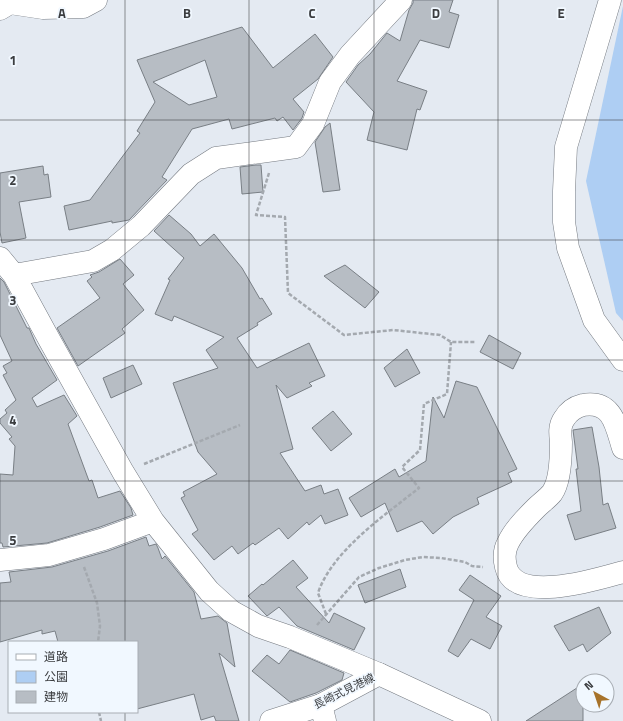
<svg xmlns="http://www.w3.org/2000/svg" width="623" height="721" font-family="'Titillium Web','Noto Sans JP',sans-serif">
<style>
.green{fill:#aecef3}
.building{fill:#b7bdc4;stroke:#797f85;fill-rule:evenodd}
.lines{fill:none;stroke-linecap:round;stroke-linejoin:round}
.street-casing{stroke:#757a81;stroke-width:23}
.secondary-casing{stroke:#757a81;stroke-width:23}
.path{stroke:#a4a9af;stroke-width:2.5;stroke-dasharray:4 2;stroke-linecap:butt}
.street{stroke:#fff;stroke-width:22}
.secondary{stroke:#fff;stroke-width:22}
.grid{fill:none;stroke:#3b3d40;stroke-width:1;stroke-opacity:0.55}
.labels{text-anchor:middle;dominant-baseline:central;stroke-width:3.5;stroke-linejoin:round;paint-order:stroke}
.street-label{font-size:11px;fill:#3b3d40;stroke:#f1f8ff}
.grid-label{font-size:13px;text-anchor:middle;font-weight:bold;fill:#3b3d40;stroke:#f1f8ff;stroke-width:3.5;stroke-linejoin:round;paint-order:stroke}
</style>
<rect width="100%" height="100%" fill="#e4eaf2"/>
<path class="green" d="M623 6V321L616 313 586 181Z"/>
<path class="building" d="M413 0H453L449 12 459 15 449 48 420 40 397 81 427 91 420 110 417 109 407 150 367 140 374 112 346 82 358 65 370 54 387 33 400 41 409 10 413 3Z
M242 27 273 68 315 34 333 57 318 79 293 99 304 112 302 118 293 130 283 117 277 121 275 118 232 129 229 119 192 129 162 177 167 180 129 220 112 223V221L69 230 64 206 90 200 140 133 137 131 155 102 137 60ZM205 60 217 97 189 105 153 82Z
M330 123 340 190 323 192 315 142 325 127Z
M256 165H261L263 192 242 194 240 167Z
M43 166 44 175 48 174 51 197 19 202 26 238 2 243 0 232V173Z
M169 215 191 234 200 246 214 234 242 268 260 299 262 298 272 314 257 323 258 325 237 338 257 368 309 343 325 376 309 383 312 386 287 398 276 385 293 449 280 453 305 491 321 485 324 494 338 489 348 515 325 524 321 515 309 525 307 522 288 539 279 528 255 545 253 543 238 554 232 546 214 560 192 534 198 530 181 498 185 496 183 492 217 474 198 452 173 383 218 368 206 350 224 337 174 316 172 321 155 314 170 280 168 279 184 258 154 231Z
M120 259 134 275 123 284 144 310 122 329 125 333 78 366 57 328 100 298 87 281 92 277 90 275 99 272Z
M345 265 379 292 365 308 324 276Z
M0 278 4 282 27 328H29L36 344 57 380 32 398 37 407 64 395 77 416 68 424 89 481 92 480 98 498 120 491 131 508 133 515 100 527 47 543 3 547 2 543H0V474L13 475 15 446 9 439 12 437 0 423V419L7 413 5 410 16 400 3 375 7 373 3 366 12 361 0 335Z
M489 335 521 353 513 369 480 352Z
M407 349 420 373 395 387 384 368Z
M133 365 142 384 111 398 103 378Z
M456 381 477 387 517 469 508 473 512 482 477 498 479 504 453 517 433 534 422 521 397 532 385 503 361 517 349 498 395 469 399 477 426 461 433 397 444 418Z
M333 411 352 434 331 451 312 428Z
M592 427 599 467 603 505 608 503 616 528 575 540 567 515 581 511 576 469H578L573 430Z
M146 537 149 546 156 544 158 548 162 559 165 556 194 592 201 619 218 616 227 623 235 667 219 653 239 721H216L214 716 201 720 194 694 137 709V642H58L55 631 42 634V630L0 642V583L11 582 9 572 52 567 108 551Z
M293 560 308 578 296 587 329 623 334 613 365 628 354 650 297 626 279 607 267 616 248 596 262 584 263 585Z
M400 569 406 587 365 603 358 585Z
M470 575 501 596 486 617 502 626 490 649 471 639 458 657 448 651 474 600 459 590Z
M599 607 611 633 587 652 583 644 569 651 554 626Z
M290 650 344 673 342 680 316 693 290 702 252 671 267 655 279 664Z
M583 684V721H526Z"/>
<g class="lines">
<g class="street-casing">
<path id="street" d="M0 9 10 3 43 8 83 7 96 0
M0 258 14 275 50 341 123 472 153 521 209 591 231 611 258 626 290 637 379 674
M14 275 93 261 112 250 141 226 191 174 216 158 296 147 313 124 330 82 350 55 401 0
M0 560 49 555 104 539 153 521
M321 705 325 721"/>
</g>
<g class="secondary-casing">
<path id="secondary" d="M610 0 566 147 564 191V222L568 248 594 320 623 360
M623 448C616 426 613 400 583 405 575 407 568 412 564 419 559 426 560 434 561 442 561 455 560 482 552 493 548 498 541 503 536 508 526 518 514 530 508 543 504 550 504 559 506 567 515 605 598 579 623 572
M271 721 321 705 379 674 480 721"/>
</g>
<path class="path" d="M269 173 256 215 285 217 288 293 344 335 393 330 440 335 451 342H475
M144 464 240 425
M84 567 97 603 100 626 98 642
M326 614 318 593C332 551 385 515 419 488L402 467 420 450 424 404 447 394 451 342
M317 625 359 577 379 568 405 560 423 557 441 558 465 562 472 566 483 567
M99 712 101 721"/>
<use href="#street" class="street"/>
<use href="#secondary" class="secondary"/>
</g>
<path class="grid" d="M125 0V642M249 0V721M374 0V721M498 0V721M0 120H623M0 240H623M0 360H623M0 481H623M0 601H623M125 712V721"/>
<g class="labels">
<g class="street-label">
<text transform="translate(344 691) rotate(-26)">長崎式見港線</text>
</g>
</g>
<g class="grid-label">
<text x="62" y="18">A</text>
<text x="187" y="18">B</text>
<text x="312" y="18">C</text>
<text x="436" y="18">D</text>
<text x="561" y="18">E</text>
<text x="13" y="65">1</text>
<text x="13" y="185">2</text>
<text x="13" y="305">3</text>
<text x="13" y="425">4</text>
<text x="13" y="545">5</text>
</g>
<rect x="8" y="641" width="130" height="72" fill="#f1f8ff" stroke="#a8adb3"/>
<rect x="16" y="654" width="20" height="6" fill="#ffffff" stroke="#a8adb3"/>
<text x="44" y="661" font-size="12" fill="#3b3d40">道路</text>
<rect x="16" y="671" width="20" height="12" fill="#aecef3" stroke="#a8adb3"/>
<text x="44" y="681" font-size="12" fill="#3b3d40">公園</text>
<rect x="16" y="691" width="20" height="12" fill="#b7bdc4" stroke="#a8adb3"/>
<text x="44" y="701" font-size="12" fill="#3b3d40">建物</text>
<g transform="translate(595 693) rotate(320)"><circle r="19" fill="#f1f8ff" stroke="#a8adb3"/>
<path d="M0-3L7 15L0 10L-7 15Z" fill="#a7732b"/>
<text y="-6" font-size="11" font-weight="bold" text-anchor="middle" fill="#3b3d40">N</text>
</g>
</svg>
